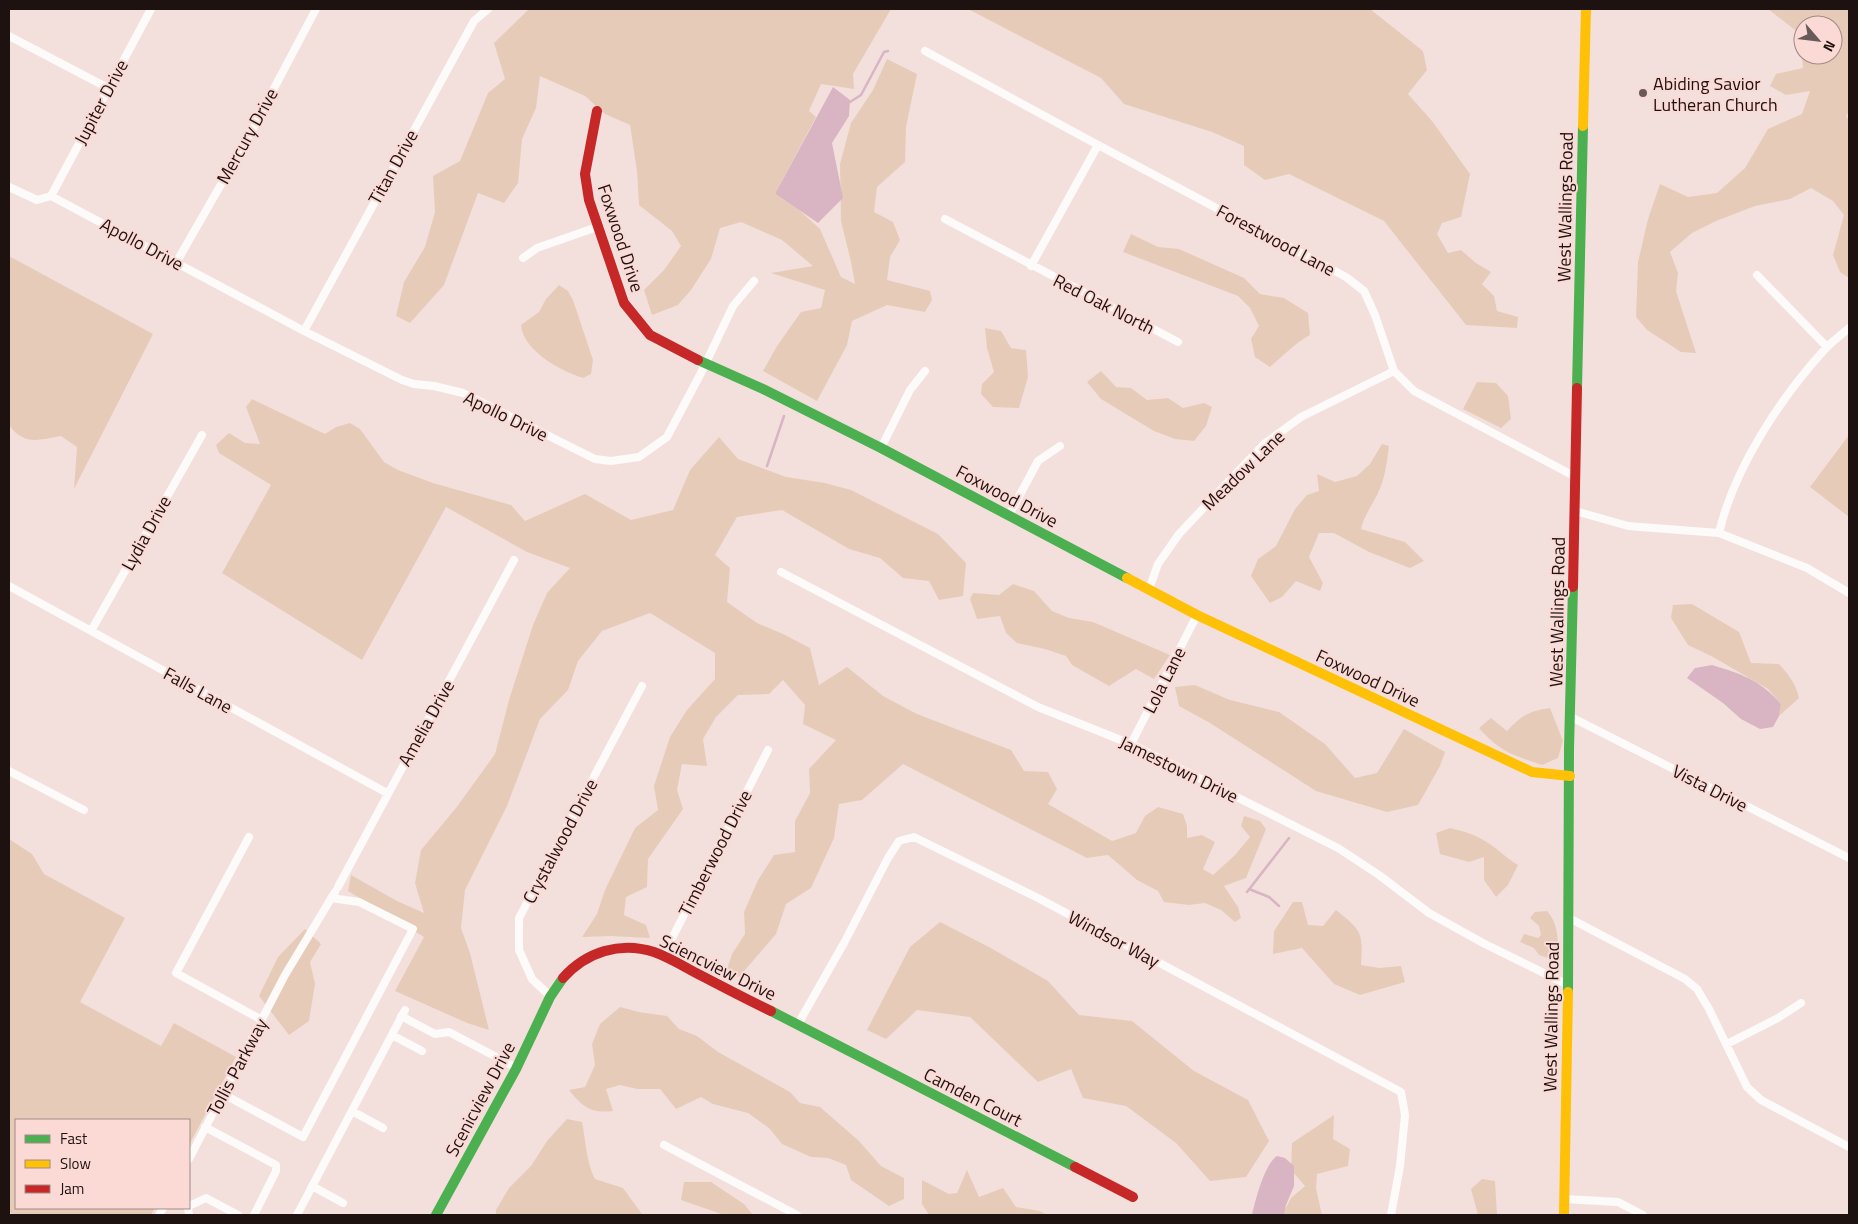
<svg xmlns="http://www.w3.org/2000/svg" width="1858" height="1224" font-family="'Titillium Web',sans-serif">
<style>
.green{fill:#e6ccb8;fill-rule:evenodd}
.water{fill:#d9b5c3}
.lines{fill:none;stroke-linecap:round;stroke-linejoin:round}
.stream{stroke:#d9b5c3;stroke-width:2.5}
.street{stroke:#fdfafa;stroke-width:8}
.fast{stroke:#4caf50;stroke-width:10}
.slow{stroke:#ffc107;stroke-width:10}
.jam{stroke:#c62828;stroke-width:10}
.poi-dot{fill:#685a58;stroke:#fbdad5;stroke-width:2}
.labels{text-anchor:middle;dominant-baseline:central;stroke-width:4;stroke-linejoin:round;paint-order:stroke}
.poi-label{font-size:18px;fill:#1d1210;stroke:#fbdad5;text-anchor:start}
.street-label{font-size:18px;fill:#1d1210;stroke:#fbdad5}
</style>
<rect width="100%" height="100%" fill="#f3e0dd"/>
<path class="green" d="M529 9H891L853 74 854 89 821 84 809 111 816 117 777 190 820 229 841 277 855 284 851 262 841 221 840 164 851 123 873 90 887 59 917 74 906 127 905 162 877 187 874 212 893 222 900 240 890 257 887 280 930 291 932 300 925 312 887 305 852 321 847 345 817 401 763 371 777 346 801 312 821 308 825 290 771 273 813 266 782 240 741 222 720 228 711 259 691 290 678 305 652 315 644 290 664 270 681 246 672 231 639 205 637 171 630 125 605 114 585 96 540 76 536 108 522 139 518 183 504 203 478 193 444 285 410 323 396 316 404 282 425 247 435 212 433 176 460 161 488 93 505 79 494 43Z
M968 9H1370L1423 51 1427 70 1408 94 1432 121 1470 174 1461 217 1442 223 1437 234 1448 253 1461 250 1476 263 1491 272 1482 284 1494 296 1497 311 1518 317 1517 328 1466 325 1384 221 1289 174 1265 180 1244 165V146L1212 132 1124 104 1101 78Z
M1768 9H1849V110L1846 117 1849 119V278L1840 272 1833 255 1844 215 1833 201 1811 188 1790 199 1755 206 1716 221 1692 233 1670 252 1678 273 1676 291 1696 353 1681 352 1647 330 1636 317 1638 262 1648 219 1660 184 1688 197 1717 193 1745 168 1768 129 1802 114 1810 91 1786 95 1770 86 1776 74 1803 68 1800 34ZM1803 25H1833V55H1803Z
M1131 234 1158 247 1179 249 1244 278 1260 294 1284 298 1308 313 1310 335C1295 343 1283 356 1270 367L1255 357 1251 339 1259 326 1250 308 1238 296 1123 252Z
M9 256 153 334 74 489 77 447 61 436C39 440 24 446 9 425Z
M559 285 568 291 573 300 593 360 591 374 583 378C561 371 523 351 521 325L539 312 546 299Z
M985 328 1001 331 1011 348 1026 350 1028 377 1019 408 993 407 981 394 982 384 994 372 987 348Z
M1101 371 1116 387 1131 388 1147 400 1168 398 1183 408 1204 403 1212 407 1206 426 1194 441 1175 439 1154 431 1101 399 1087 382Z
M1477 382 1496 383 1508 396 1511 419 1501 428 1463 409Z
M252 399 325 434 336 427 350 423 360 429 384 462 398 470 433 483 511 505 525 521 585 494 631 520 673 510 690 470 719 437 738 459 786 477 825 483 851 490 938 534 966 563 963 596 939 600 929 581 903 578 880 558 849 549 782 510 737 517 715 555 730 568 727 602 757 623 783 634 810 648 819 685 847 667 883 696 917 714 1011 750 1024 771 1048 772 1057 789 1048 804 1112 841 1136 833 1145 816 1158 807 1183 814 1187 826V838L1202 835 1215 842 1203 869 1213 875 1235 855 1250 837 1241 826 1244 816 1260 821 1266 829 1246 878 1224 886 1238 907 1241 918 1235 922 1221 910 1205 903 1189 905 1164 902 1158 891 1137 880 1108 855 1087 858 903 764 862 800 839 804 834 838 811 888 786 904 776 934 739 977 726 972 732 954 745 934 744 912 758 880 774 855 795 852V821L810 793 809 769 836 740 803 724 805 705 783 680 769 694 738 695 716 717 703 739 707 766 682 764 677 790 683 809 648 859 647 887 626 897 624 915 646 925 650 938 611 936 582 937 597 914 605 890 635 828 658 810 654 786 670 737 687 710 715 679V653L650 613 602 631 578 661 568 690 540 719 507 806 465 890 461 928 470 953 489 1030 467 1023 395 991 424 937 348 891 351 875 397 901 424 913 415 883 421 850 456 808 495 754 509 700 533 625 547 593 570 568 527 552 446 507 362 660 222 573 271 485 219 453 216 445 229 433 245 443 260 444 246 407Z
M1849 435V517L1810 487Z
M1382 444 1389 446C1387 462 1385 479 1378 493 1372 506 1364 515 1361 529L1405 542 1424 561 1410 568 1369 552 1334 533H1319L1309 557 1323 583 1320 591 1296 581 1282 597 1270 603 1251 576 1258 559 1276 546 1295 509 1307 495 1319 491 1317 474 1335 482 1357 476 1370 464Z
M1013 584 1034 591 1052 611 1069 618 1093 622 1170 655 1154 679 1136 669 1109 686 1072 665 1066 656 1045 649 1017 643 1006 633 1000 616 977 619 970 599 973 593 999 595Z
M1692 604 1739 632 1751 663 1779 664C1789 675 1796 684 1799 698L1779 716 1781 704 1768 689 1713 657 1688 645 1671 618 1673 605Z
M1195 685 1230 700 1279 712 1325 744 1355 778 1377 773 1404 729 1445 752 1440 766 1418 805 1387 812 1316 791 1210 723 1179 706 1175 687Z
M1550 708 1563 741 1558 758 1542 765C1513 755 1500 752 1479 728L1491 718 1507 731C1522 715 1529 711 1550 708Z
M1450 828C1462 831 1474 834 1485 841 1497 848 1506 858 1518 865L1508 885 1496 897 1484 880V857L1469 862 1440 854 1436 833Z
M9 839 32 854 44 874 125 918 80 1002 161 1046 174 1023 236 1057 189 1145V1120H16V1208H155L151 1215H14L9 1212Z
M1293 902H1302L1308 925 1323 926 1336 910C1362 931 1363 932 1361 965L1379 968 1401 966 1405 982 1360 995 1334 984 1302 948 1273 954 1274 931Z
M1547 911C1558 922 1561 947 1554 960L1539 955 1534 948 1520 942 1524 934 1538 938 1541 935 1539 926 1530 918 1535 912Z
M940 922 989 947 1048 981 1079 1015 1132 1021 1194 1071 1248 1100 1269 1141 1246 1177 1210 1181 1176 1143 1126 1106 1083 1098 1071 1069 1038 1082 970 1017 917 1010 886 1039 867 1030 910 947Z
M305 929 321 944 310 962 315 984 309 1021 289 1035 259 996 278 957Z
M620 1007 639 1012 667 1016 679 1029 697 1036 718 1052 790 1092 800 1103 820 1107 859 1141 881 1166 904 1178V1199L889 1206 851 1180 846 1165 828 1158 811 1157 782 1144 769 1128 748 1113 713 1104 701 1097 676 1109 660 1089H637L620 1085 606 1089 613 1111C590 1114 582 1106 569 1090L585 1087 595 1065 592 1044 600 1024Z
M1334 1115 1333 1139 1350 1149 1348 1166 1317 1174 1316 1188 1322 1215H1282L1291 1198 1305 1186 1291 1170 1292 1143Z
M567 1119 582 1122C586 1141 586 1162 595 1179L623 1188 642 1214 649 1215H496V1210L509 1188 531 1166 547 1141Z
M967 1170 979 1197 1003 1188 1016 1207 1040 1211 1047 1215H929L922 1204V1180L949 1194 957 1193Z
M1482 1179 1495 1181 1497 1215H1478L1471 1189Z
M684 1182H711L744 1204 753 1215H724L681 1200Z"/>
<path class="water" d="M833 87 850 100 849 116 832 143 843 198 818 223 776 194V192Z
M1712 665C1742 674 1760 680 1781 704L1779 716 1773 727 1760 729 1741 719 1723 703 1687 678 1695 668Z
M1277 1156 1285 1158 1294 1166V1186L1286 1205 1284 1215H1252C1255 1201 1265 1163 1277 1156Z"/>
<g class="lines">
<path class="stream" d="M850 102 861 95 884 52 888 51
M767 466 784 416
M1249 889 1269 897 1279 906
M1247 892 1289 838"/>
<path class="street" d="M9 36 108 88
M925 51 1098 145 1346 277 1364 291 1375 315 1394 371 1414 391 1574 476
M9 187 37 200 51 196
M51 196 304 331 402 380 414 384 434 386 463 393 595 459 611 461 639 457 667 437 701 373 733 306 754 281
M51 196 151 9
M945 219 1178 342
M523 258 537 248 597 227
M176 263 251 132 316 9
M1031 266 1098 145
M1757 275 1827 347
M304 331 474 21 488 9
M881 448 910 390 925 371
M1575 511 1628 526 1719 533 1807 568 1849 593
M1009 515 1038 461 1060 446
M1719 533C1734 468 1781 397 1826 348 1833 341 1842 334 1849 328
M781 572 1038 707 1131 744 1338 848 1379 875 1429 913 1483 943 1568 985
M9 586 387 793
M1149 589 1158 564 1179 534 1264 444 1301 417 1394 371
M91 631 202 435
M1571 717 1849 858
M1131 744 1197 615
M9 771 84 810
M249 837 176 973 262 1020
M338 887 514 560
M1569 918 1685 979 1697 989 1709 1009 1747 1087 1761 1100 1849 1147
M663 956 768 750
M550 996 532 979 519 950V918L642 686
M401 1016 435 1034 449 1032 517 1068
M798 1024 844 943 888 858 899 841 914 837 1038 898 1401 1092 1405 1115 1400 1166 1391 1215
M392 1035 422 1051
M1727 1044 1778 1018 1801 1003
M223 1094 303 1137 413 929 359 902 331 898
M352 1111 383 1128
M205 1127 276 1165V1171L254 1215
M664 1145 797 1215
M189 1159 285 975 335 892
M312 1186 343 1203
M1564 1199 1618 1202 1643 1215
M189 1206 206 1198 238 1215
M188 1208 189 1215
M159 1215 163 1208
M297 1215 405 1010"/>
<path class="fast" d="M698 360 763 389 881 448 1127 578
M1577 388 1583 126
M1568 992 1569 749 1573 587
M771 1011 1075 1167
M436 1215 516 1069 550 997 563 978"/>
<path class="slow" d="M1583 126 1586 9
M1127 578 1197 615 1532 772 1570 776
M1564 1215 1568 992"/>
<path class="jam" d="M597 111 585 174 589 200 624 303 650 335 698 360
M1573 587 1577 388
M563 978C586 952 620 941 654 952 671 958 686 968 702 976 725 988 748 1000 771 1011
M1075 1167 1133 1197"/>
</g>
<circle class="poi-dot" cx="1643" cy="93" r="5"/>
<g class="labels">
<g class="poi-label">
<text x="1653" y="83">Abiding Savior<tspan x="1653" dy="21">Lutheran Church</tspan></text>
</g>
<g class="street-label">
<text transform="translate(101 102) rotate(-62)">Jupiter Drive</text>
<text transform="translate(247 136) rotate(-61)">Mercury Drive</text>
<text transform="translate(393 167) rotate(-61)">Titan Drive</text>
<text transform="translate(1565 207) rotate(-89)">West Wallings Road</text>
<text transform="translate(621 238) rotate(72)">Foxwood Drive</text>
<text transform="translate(1276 240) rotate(28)">Forestwood Lane</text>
<text transform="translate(142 244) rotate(28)">Apollo Drive</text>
<text transform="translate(1104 304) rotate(27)">Red Oak North</text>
<text transform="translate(506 416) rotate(26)">Apollo Drive</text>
<text transform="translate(1243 470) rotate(-44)">Meadow Lane</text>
<text transform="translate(1007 496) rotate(28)">Foxwood Drive</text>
<text transform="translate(146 533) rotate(-61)">Lydia Drive</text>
<text transform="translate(1557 612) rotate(-89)">West Wallings Road</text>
<text transform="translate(1368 678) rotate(25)">Foxwood Drive</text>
<text transform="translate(1164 680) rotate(-63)">Lola Lane</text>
<text transform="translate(198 690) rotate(29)">Falls Lane</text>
<text transform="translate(426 723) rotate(-61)">Amelia Drive</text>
<text transform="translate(1179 769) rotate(26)">Jamestown Drive</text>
<text transform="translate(1710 788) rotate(27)">Vista Drive</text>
<text transform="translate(560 841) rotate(-62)">Crystalwood Drive</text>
<text transform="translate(715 853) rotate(-63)">Timberwood Drive</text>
<text transform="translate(1114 939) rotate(28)">Windsor Way</text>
<text transform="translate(718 967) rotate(26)">Sciencview Drive</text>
<text transform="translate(1551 1017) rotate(-89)">West Wallings Road</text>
<text transform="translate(237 1067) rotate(-62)">Tollis Parkway</text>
<text transform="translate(973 1097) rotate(27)">Camden Court</text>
<text transform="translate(480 1099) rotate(-62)">Scenicview Drive</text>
</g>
</g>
<rect width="1858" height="1224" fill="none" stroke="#1d1210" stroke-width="20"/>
<rect x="15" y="1119" width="175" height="90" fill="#fbdad5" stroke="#a28a86"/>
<rect x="25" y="1135" width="25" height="8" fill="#4caf50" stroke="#a28a86"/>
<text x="60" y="1144" font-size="15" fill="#1d1210">Fast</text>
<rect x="25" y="1160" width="25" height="8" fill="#ffc107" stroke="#a28a86"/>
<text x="60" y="1169" font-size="15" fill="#1d1210">Slow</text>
<rect x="25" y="1185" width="25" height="8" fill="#c62828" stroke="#a28a86"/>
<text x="60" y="1194" font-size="15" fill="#1d1210">Jam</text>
<g transform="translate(1818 40) rotate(118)"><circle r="24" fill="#fbdad5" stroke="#a28a86"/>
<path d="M0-4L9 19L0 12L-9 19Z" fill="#685a58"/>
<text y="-8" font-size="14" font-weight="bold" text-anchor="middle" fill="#1d1210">N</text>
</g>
</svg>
